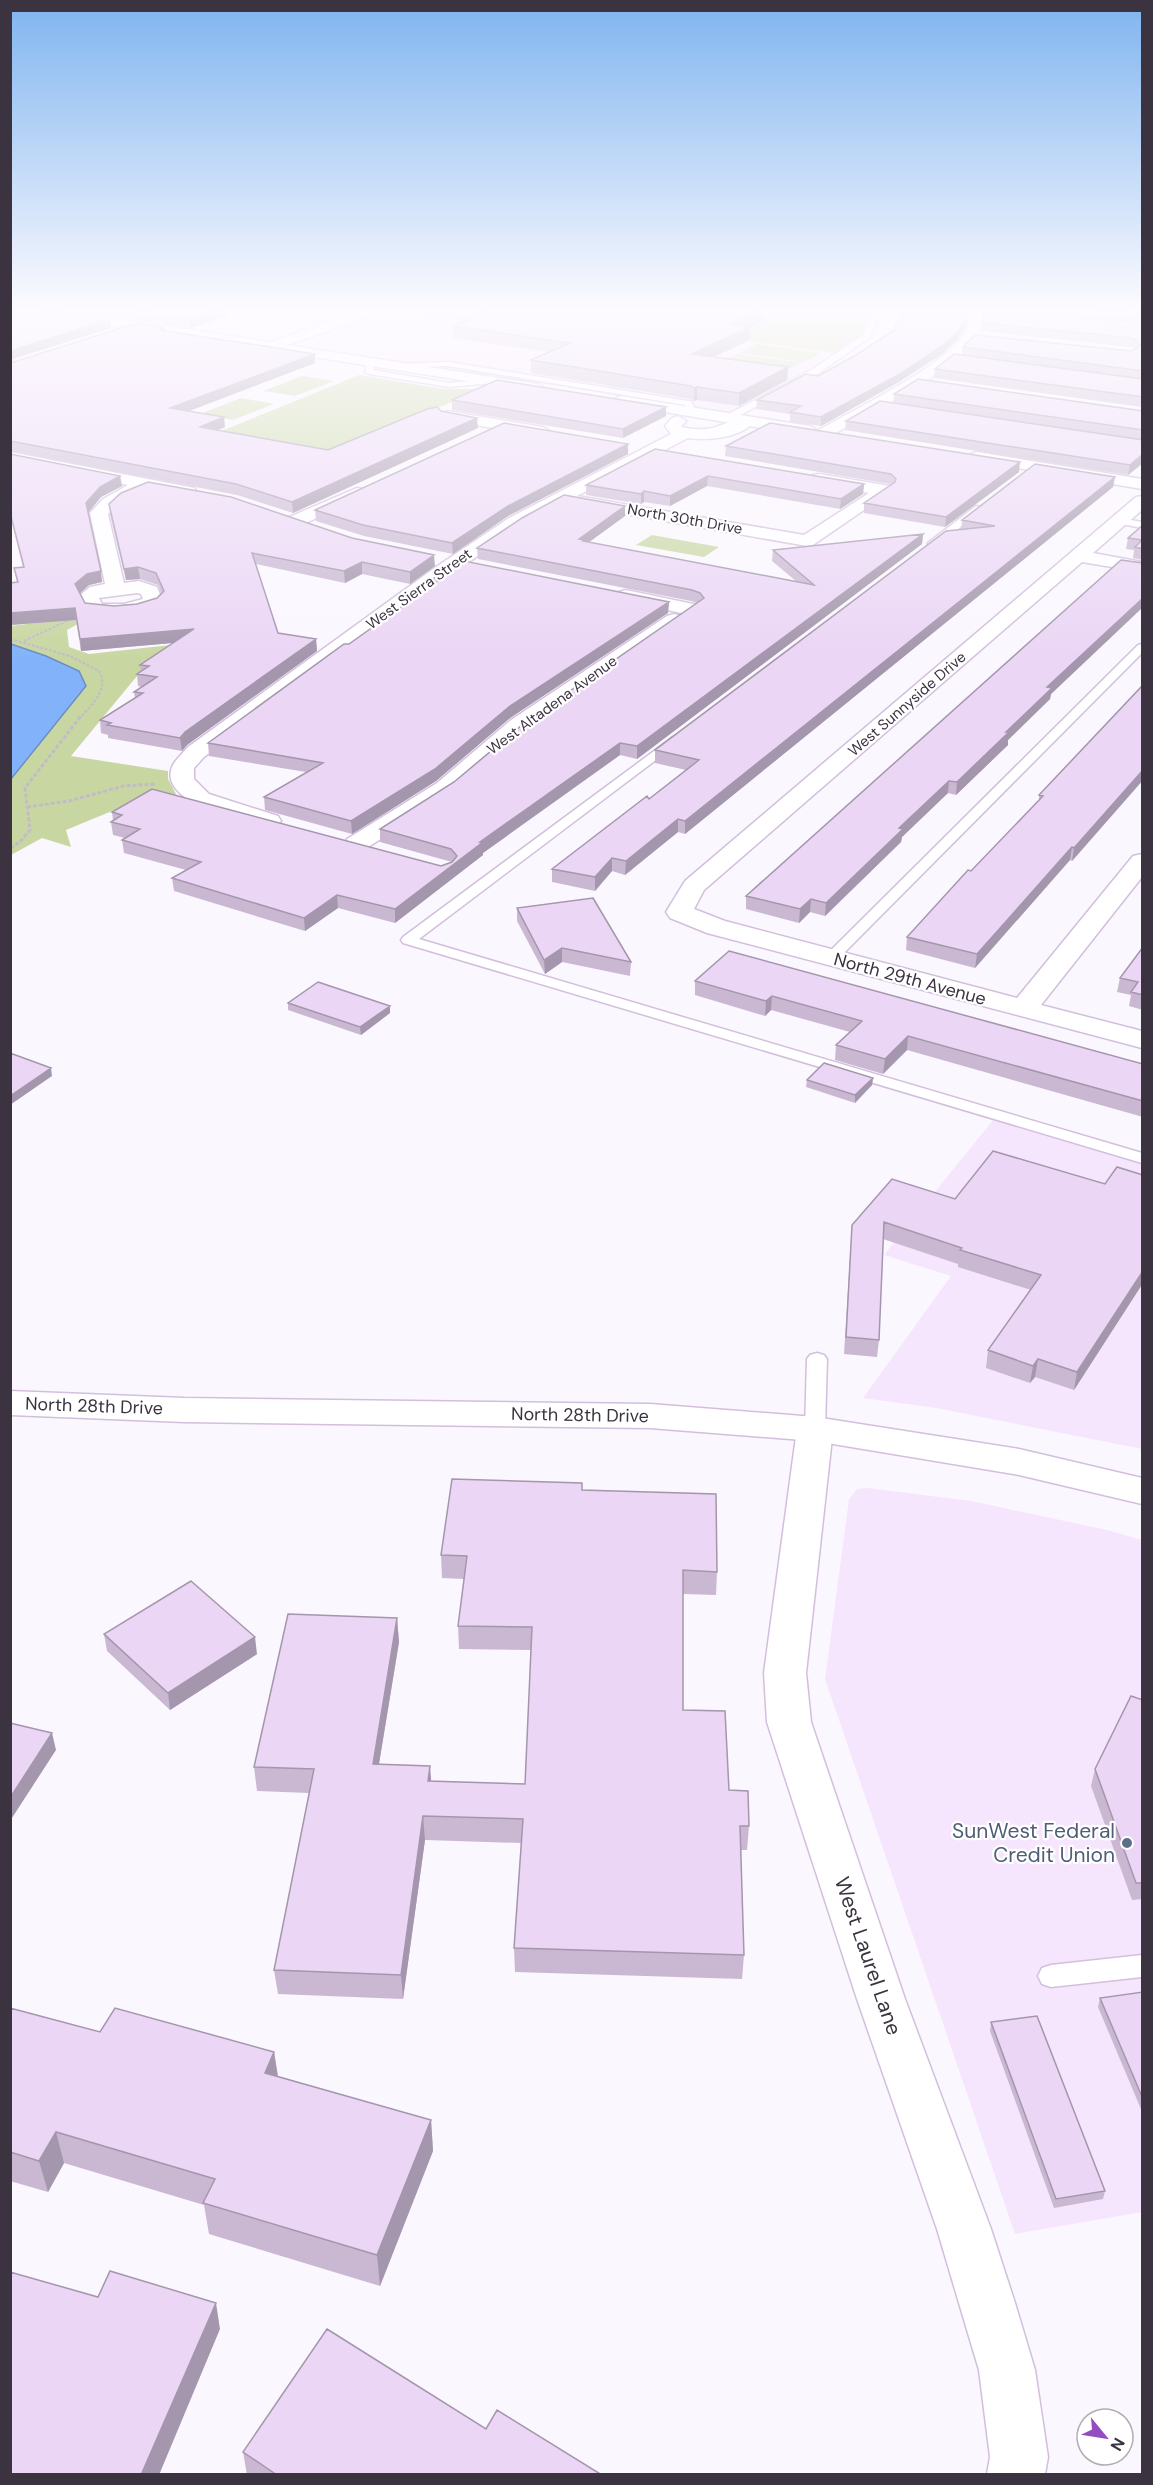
<svg xmlns="http://www.w3.org/2000/svg" width="1153" height="2485" font-family="'DM Sans',sans-serif">
<style>
.built{fill:#f6e6fd}
.green{fill:#c8d7a2}
.water{fill:#82b3fa;stroke:#6d8dc2;stroke-width:1.5}
.lines{fill:none;stroke-linecap:round;stroke-linejoin:round}
.service-casing{stroke:#d3bfdd;stroke-width:3}
.minor-casing{stroke:#d3bfdd;stroke-width:3}
.tertiary-casing{stroke:#d3bfdd;stroke-width:3}
.path-far1{stroke:#c1bcc5;stroke-width:2;stroke-dasharray:3 1.5;stroke-linecap:butt}
.path{stroke:#c1bcc5;stroke-width:3;stroke-dasharray:4 2;stroke-linecap:butt}
.service{fill:#fff;fill-rule:evenodd}
.minor{fill:#fff;fill-rule:evenodd}
.tertiary{fill:#fff;fill-rule:evenodd}
.wall{fill:#cab8d3}
.shaded-wall{fill:#a496ac}
.building{fill:#ebd6f5;stroke:#a496ac;stroke-width:1.5}
.service-dot{fill:#5c6f8a;stroke:#fff;stroke-width:2}
.labels{text-anchor:middle;dominant-baseline:central;stroke-width:4.5;stroke-linejoin:round;paint-order:stroke}
.far-street-label{font-size:15px;fill:#3c3340;stroke:#fff}
.street-label{font-size:18px;fill:#3c3340;stroke:#fff}
.near-service-label{font-size:21px;fill:#4e5e75;stroke:#fff;text-anchor:end}
.near-street-label{font-size:21px;fill:#3c3340;stroke:#fff}
</style>
<rect width="100%" height="100%" fill="#fbf7fe"/>
<path class="built" d="M389 311H876L863 336 812 370 732 413 301 345Z
M993 1120 1142 1164V1449L936 1408 863 1398 951 1276 884 1255Z
M868 1488 971 1501 1107 1530 1142 1540V2212L1015 2234 825 1679 849 1499 857 1489Z"/>
<path class="green" d="M759 311H876L863 336 836 353 729 338 771 315Z
M757 344 820 353 804 362 741 353Z
M738 354 802 363 785 371 721 362Z
M359 375 444 389H481L294 471 177 449Z
M302 376 334 381 295 396 263 391Z
M241 398 274 404 233 420 200 414Z
M652 535 719 547 704 557 636 545Z
M92 616 67 630 69 647 89 654 189 643 193 651 137 676 71 756 168 771V779L176 794 129 804 66 830 71 847 42 838 11 855V626Z"/>
<path class="water" d="M11 644 46 656 79 671 86 686 11 779Z"/>
<g class="lines">
<g class="service-casing">
<path id="service" d="M876 311H883L869 338 819 373 731 420H725V416L813 369 863 335Z
M371 359 375 361 373 370 449 383 492 379 496 381 492 383 449 387 369 374 365 372 367 361Z
M448 362 688 401H691L697 413 690 415 685 405 448 366 400 368 396 366 400 364Z
M976 506 984 508 936 547H928V543Z
M1120 518 1142 522V528L1117 523 1115 521Z
M1142 644V653L836 961H826L824 958 826 955 1138 645Z
M673 737 679 741 677 744 419 939 1142 1153V1163L403 943 401 940 403 937Z
M817 1353 824 1355 827 1359 825 1429 822 1434 815 1436 808 1434 805 1429 807 1359 810 1355Z
M1142 1955V1977L1051 1987 1042 1984 1038 1976 1042 1968 1051 1965Z"/>
</g>
<g class="minor-casing">
<path id="minor" d="M969 311H982C982 317 983 324 981 329 965 368 867 415 831 436H819L817 433 819 430C851 411 955 361 967 329 969 324 968 316 969 311Z
M447 411 543 427 551 432 543 437 442 419 439 416Z
M678 416 686 421 681 427C715 434 719 423 747 416L755 421C741 438 708 441 688 438L577 496 804 535 869 493 813 483 811 479 813 475 819 474 884 485 890 486 893 490 813 545 807 546 579 506 573 505 572 499 521 526 450 575 204 757 194 768V779L209 794 278 816 281 821 278 826 269 828 260 826C238 819 155 801 173 765 176 759 183 753 188 747L436 567 509 518 671 434 665 426 672 418Z
M10 452 194 488 197 492 194 496 188 497 149 489 121 502 108 514 124 583 139 581 157 587 163 602 160 606C137 615 112 619 87 613L79 596 90 587 105 584 90 513 103 499 128 485 10 462ZM137 593 141 594 143 599 124 604H102L99 598Z
M357 488 363 489 366 493 363 497 299 526H287L284 522 287 518Z
M1142 496V510L1093 553 1142 562V572L1082 562 704 890 694 909 725 921 1017 998 1133 856 1142 854V877L1041 1005 1142 1031V1048L707 933 670 918 666 912 685 881 1136 497Z
M626 590 698 605 701 609 698 613 691 615 619 600 616 596 619 592Z
M674 614 681 616 684 620 681 624 527 730 453 793 365 849 356 851 347 849 344 844 347 839 437 783 511 720 667 616Z
M815 1417 828 1420 833 1429 806 1673 811 1722 905 1999 991 2229 1015 2303 1035 2370 1048 2457 1045 2474H987L990 2457 979 2370 959 2303 937 2229 857 1999 767 1722 764 1673 797 1429 802 1420Z"/>
</g>
<g class="tertiary-casing">
<path id="tertiary" d="M37 311H67L271 342 359 311H377L376 314 288 345 538 384 545 388 538 392 44 315Z
M621 396 810 426 818 431 810 436 616 404 613 401 616 398Z
M977 452 1142 479V489L971 460 969 457 971 454Z
M10 1391 184 1398 650 1404 815 1417 1019 1449 1142 1478V1504L1019 1475 815 1441 650 1428 184 1422 10 1415Z"/>
</g>
<path class="path-far1" d="M10 639 70 656 99 671C110 689 91 705 80 718
M24 641 69 620"/>
<path class="path" d="M27 807 69 801 124 786 155 784
M10 848 20 842 30 830 25 788 81 716"/>
<use href="#service" class="service"/>
<use href="#minor" class="minor"/>
<use href="#tertiary" class="tertiary"/>
</g>
<path class="wall" d="M79 311H227L228 316 191 328Z
M419 311H767L764 313 763 321 750 327V340L713 357 788 367 787 380 739 406 697 400 694 401 691 399 531 373V360L549 352 453 338V326L465 321 419 314Z
M903 311H969L965 328 957 340 942 354 899 382 821 426 790 422V414L756 409 757 400 818 376 856 355 893 331 903 315Z
M993 311H1143V409L1142 407 934 378 935 369 962 355 963 347 1132 351 1134 349 1131 347 981 331 982 323 1105 319Z
M165 328 166 331 315 354V363L188 411 225 427 218 430 328 450 441 411 478 428 293 513 237 495 10 451V363Z
M894 394 1143 411V463L1128 475 845 430 846 421 1114 436 893 403Z
M452 400 666 416 623 438 452 410Z
M628 444V454L508 516 453 554 364 536 316 521 315 510Z
M726 446 1019 472 945 527 864 513V503L891 485 890 484 725 456Z
M655 449 864 484 863 494 840 509 707 486 670 506 644 502 641 504 586 495V485Z
M10 454 120 476 122 486 101 497 88 513 102 582 89 585 80 593 85 603 114 606 137 604 157 598 161 593 158 585 140 579 126 580 110 515 109 504 435 566 410 584 362 574 345 583 256 564 278 633 316 639 317 651 187 745 182 751 108 738V735L101 733 100 720 135 698 134 692 142 687 138 686 137 674 141 671 140 665 173 643 81 651 76 620 10 625V583L17 582 14 568 23 567 10 516Z
M1115 477 1113 487 685 834 678 832 625 875 612 871 595 891 552 882V869L649 799 686 770 655 763V750L961 530 962 520Z
M625 516 589 542 797 582 772 561 773 550 923 534 922 544 637 759 620 755 483 853V855L395 923 338 908 305 931 174 891 172 878 186 870 124 853 122 840 125 838 113 835 111 822 113 821 112 812 441 866 452 862 380 842V829L454 782 697 603 691 601 478 559 477 548Z
M1143 525V560L1133 558 1134 550 1126 549 1128 538Z
M1143 563V607L1051 694 1050 699 1008 740V745L956 795 948 793 902 837 901 842 825 916 810 912 799 923 746 909V896Z
M434 578 669 602 668 613 510 718 436 781 352 834 265 810 264 797 306 772 209 756 208 743 434 584Z
M1143 685V780L1072 861 1070 860 975 968 906 950 907 937 1039 801V795Z
M517 908 631 962 630 976 562 962 545 974 517 921Z
M1143 947V1010L1129 1006 1131 995 1117 992 1120 978Z
M695 981 1143 1064V1117L907 1050 883 1074 835 1060 836 1045 850 1032 771 1010 765 1016 695 995Z
M288 1003 390 1006V1013L361 1035 288 1010Z
M873 1078 872 1085 855 1103 806 1087 807 1080Z
M1143 1175V1283L1074 1390 1035 1377 1030 1383 986 1368 988 1350 1031 1290 958 1267V1264L883 1239 879 1340 877 1357 844 1354 852 1225 955 1199 1105 1184Z
M582 1490 717 1572 716 1595 683 1594V1710L729 1790 749 1826 747 1850H741L744 1955 742 1979 515 1972 514 1948 521 1843 425 1840 403 1999 278 1994 274 1970 309 1793 257 1791 254 1767 397 1618 399 1642 379 1764 431 1781 525 1784 531 1650 459 1649 458 1626 464 1579 442 1578 441 1555Z
M104 1634 257 1654 170 1710 107 1651Z
M1143 1700V1899L1132 1900 1091 1786 1095 1769Z
M1143 1992V2114L1098 2007 1100 1998Z
M10 2008 100 2032 274 2052 278 2076 431 2120 433 2151 380 2286 209 2234 204 2205 64 2163 48 2192 10 2181Z
M991 2022 1105 2191 1103 2199 1054 2208 990 2031Z
M486 2429 602 2475H247L243 2452Z"/>
<path class="shaded-wall" d="M215 311H227L228 316 191 328 190 319Z
M752 311H767L764 313 763 321 732 336 750 327V340L692 367V354L730 324Z
M968 311H969L965 328 957 340 942 354 899 382 821 426V417Z
M110 319 111 328 10 360V351Z
M315 354V363L171 418 170 408Z
M788 367 787 380 739 406V393Z
M697 387V400L694 401V388Z
M666 407V416L623 438V429Z
M224 417 225 427 201 437 200 427Z
M477 418 478 428 293 513 292 502Z
M628 444V454L508 516 453 554 452 543 508 506Z
M1143 454V463L1128 475 1130 465Z
M1020 462 1019 472 945 527 946 517Z
M120 476 122 486 101 497 88 513 86 503 100 487Z
M708 476 707 486 670 506V496Z
M1115 477 1113 487 685 834V821Z
M864 484 863 494 840 509 841 499Z
M644 491V502L641 504V494Z
M625 506V516L585 545 579 539Z
M923 534 922 544 637 759V746Z
M434 555 435 566 410 584V572Z
M362 562V574L345 583 344 571Z
M138 567 140 579 126 580 124 569Z
M101 571 102 582 89 585 77 596 75 584 87 574Z
M1143 598V607L1051 694 1050 699 1008 740V745L956 795 957 782 1047 687Z
M669 602 668 613 510 718 436 781 352 834 351 821 510 706Z
M75 608 76 620 10 625V613Z
M194 629 195 641 81 651 80 639Z
M316 639 317 651 187 745 182 751 180 738 185 732Z
M620 743V755L483 853V855L395 923V909L480 842Z
M1143 770V780L1072 861 1074 848Z
M949 781 948 793 902 837 901 842 825 916 826 903 899 828Z
M678 819V832L625 875 626 861Z
M1072 847 1070 860 975 968 977 954Z
M612 858V871L595 891V877Z
M337 895 338 908 305 931 304 918Z
M811 899 810 912 799 923 800 909Z
M562 948V962L545 974 544 960Z
M772 996 771 1010 765 1016 766 1001Z
M390 1006V1013L361 1035 360 1027Z
M908 1036 907 1050 883 1074 885 1059Z
M51 1068 52 1076 10 1105V1096Z
M873 1078 872 1085 855 1103V1095Z
M1143 1271V1283L1074 1390 1077 1372Z
M1038 1359 1035 1377 1030 1383 1033 1366Z
M397 1618 399 1642 375 1788 373 1764Z
M255 1637 257 1654 170 1710 168 1693Z
M52 1733 56 1750 10 1821V1798Z
M430 1766 432 1790 428 1781Z
M423 1816 425 1840 403 1999 401 1975Z
M274 2052 279 2084 265 2073Z
M431 2120 433 2151 380 2286 377 2255Z
M56 2132 64 2163 48 2192 39 2161Z
M216 2303 220 2329 159 2475H141Z"/>
<path class="building" d="M10 311H56L110 319 10 351Z
M134 311H216L190 319Z
M478 311H760L730 324 750 327 692 354 788 367 739 393 697 387 694 388 691 386 531 360 570 343 453 326 488 312Z
M904 311H968L966 320 958 332 943 345 900 374 821 417 790 412 801 406 757 400 806 374 818 376 856 355 893 331 904 313Z
M1099 311H1143V314Z
M985 312 1143 322V371L963 347 975 335 1132 351 1141 345 1132 338 982 323Z
M137 323 165 328 159 330 315 354 170 408 224 417 200 427 328 450 427 409 437 407 441 411 477 418 292 502 236 484 10 441V363Z
M954 354 1143 379V397L935 369Z
M918 379 1143 411V430L894 394Z
M497 380 666 407 623 429 452 400Z
M880 401 1143 440V454L1130 465 846 421Z
M504 423 628 444 508 506 452 543 363 525 315 510Z
M770 423 1020 462 946 517 864 503 895 482 896 479 891 474 726 446Z
M655 449 864 484 841 499 708 476 670 496 644 491 641 494 586 485Z
M10 454 120 476 100 487 86 503 101 571 87 574 75 584 85 603 114 606 137 604 157 598 164 591 156 573 138 567 124 569 109 504 121 493 148 482 231 497 352 538 434 555 410 572 362 562 344 571 252 553 278 633 316 639 185 732 180 738 107 725 111 723 100 720 143 693 134 692 157 677 137 674 149 666 140 665 194 629 80 639 75 608 10 613V583L18 582 14 568 24 567 10 512Z
M1035 464 1115 477 685 821 678 819 626 861 612 858 595 877 552 869 647 796 649 799 699 760 655 750 946 531 995 526 962 520Z
M564 495 625 506 579 539 585 540 583 541 814 585 773 550 923 534 637 746 620 743 480 842H483L395 909 337 895 304 918 172 878 201 862 122 840 140 829 111 822 122 815 112 812 152 789 441 866 452 862 457 856 451 849 380 829 454 782 528 720 704 598 700 593 692 590 477 548 522 518Z
M1143 525V549L1135 547 1142 540 1128 538Z
M459 560 669 602 510 706 435 769 351 821 264 797 323 763 208 743 344 644H349L440 579 434 578Z
M1121 560 1143 563V598L1047 687 1052 688 1006 732H1009L957 782 949 781 899 828 903 829 826 903 811 899 800 909 746 896Z
M1143 685V770L1074 848 1072 847 977 954 907 937 968 870 971 871 1043 796 1039 795Z
M593 898 631 962 562 948 544 960 517 908Z
M1143 947V995L1131 992 1138 982 1120 978Z
M729 951 1143 1064V1101L908 1036 885 1059 836 1045 862 1021 772 996 766 1001 695 981Z
M318 982 390 1006 360 1027 288 1003Z
M10 1053 51 1068 10 1096Z
M824 1063 873 1078 855 1095 807 1080Z
M993 1151 1105 1184 1117 1167 1143 1175V1271L1077 1372 1038 1359 1033 1366 988 1350 1041 1275 960 1250 962 1248 884 1222 879 1340 846 1337 852 1225 892 1179 955 1199Z
M452 1479 582 1483V1490L716 1494 717 1572 683 1570V1710L725 1711 729 1790 748 1791 749 1826H740L744 1955 514 1948 523 1819 423 1816 401 1975 274 1970 314 1769 254 1767 288 1614 397 1618 373 1764 430 1766 428 1781 525 1784 532 1627 458 1626 467 1556 441 1555Z
M191 1581 255 1637 168 1693 104 1634Z
M1131 1696 1143 1700V1883H1136L1095 1769Z
M10 1723 52 1733 10 1798Z
M1143 1992V2099L1100 1998Z
M10 2008 100 2032 115 2008 274 2052 265 2073 431 2120 377 2255 203 2203 215 2179 56 2132 39 2161 10 2152Z
M1037 2016 1105 2191 1056 2199 991 2022Z
M110 2271 216 2303 141 2475H10V2272L98 2297Z
M327 2329 486 2429 497 2410 602 2475H277L243 2452Z"/>
<linearGradient id="sky" x2="0" y2="1"><stop stop-color="#7fb4ef"/><stop offset="0.47" stop-color="#fdfbff"/><stop offset="1" stop-color="#fdfbff" stop-opacity="0"/></linearGradient>
<rect width="1153" height="659" fill="url(#sky)"/>
<circle class="service-dot" cx="1127" cy="1843" r="6"/>
<g class="labels">
<g class="far-street-label">
<text transform="translate(685 519) rotate(10)">North 30th Drive</text>
<text transform="translate(419 589) rotate(-36)">West Sierra Street</text>
<text transform="translate(907 704) rotate(-41)">West Sunnyside Drive</text>
<text transform="translate(552 705) rotate(-36)">West Altadena Avenue</text>
</g>
<g class="street-label">
<text transform="translate(910 979) rotate(15)">North 29th Avenue</text>
<text transform="translate(94 1406) rotate(2)">North 28th Drive</text>
<text transform="translate(580 1415) rotate(1)">North 28th Drive</text>
</g>
<g class="near-service-label">
<text x="1115" y="1831">SunWest Federal<tspan x="1115" dy="24">Credit Union</tspan></text>
</g>
<g class="near-street-label">
<text transform="translate(868 1956) rotate(71)">West Laurel Lane</text>
</g>
</g>
<rect width="1153" height="2485" fill="none" stroke="#3c3340" stroke-width="24"/>
<g transform="translate(1105 2437) rotate(120)"><circle r="28" fill="#ffffff" stroke="#b1adb3" stroke-width="1.5"/>
<path d="M0-4.5L10 22L0 15L-10 22Z" fill="#934dc1"/>
<text y="-9" font-size="16" font-weight="bold" text-anchor="middle" fill="#3c3340">N</text>
</g>
</svg>
